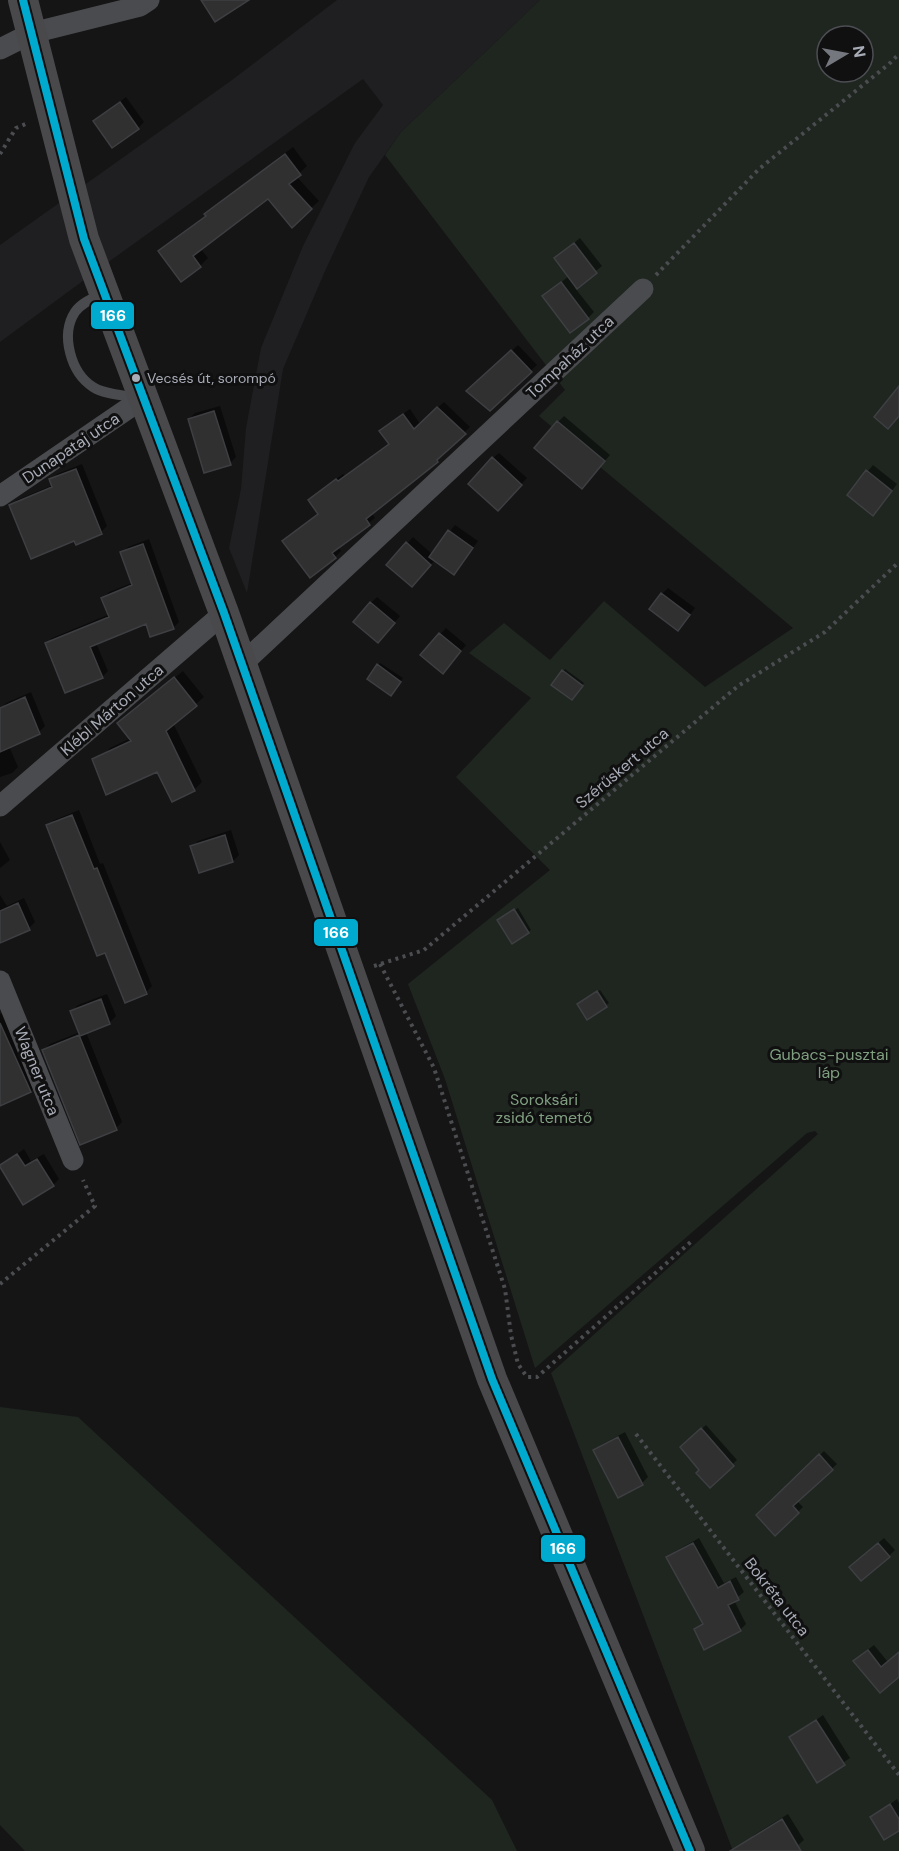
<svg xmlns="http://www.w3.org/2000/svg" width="899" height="1851" font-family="'DM Sans',sans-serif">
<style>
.built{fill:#1f1f21}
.green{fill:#1f2620;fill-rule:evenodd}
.shadow{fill:#0007}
.building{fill:#303031;stroke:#3e3f42;stroke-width:1.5}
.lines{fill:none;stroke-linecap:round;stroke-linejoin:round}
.path{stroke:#4b4d50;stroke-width:4;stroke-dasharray:3 4.5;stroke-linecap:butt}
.lane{stroke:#4a4b4e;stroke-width:10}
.street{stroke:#4a4b4e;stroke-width:21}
.secondary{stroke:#49494c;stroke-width:30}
.bus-1-casing{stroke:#101011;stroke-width:12}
.bus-1{stroke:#00a9ce;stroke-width:8}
.bus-dot{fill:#a8acb6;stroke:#101011;stroke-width:2}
.labels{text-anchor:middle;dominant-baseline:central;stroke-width:6;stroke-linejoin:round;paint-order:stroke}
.bus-label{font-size:14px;fill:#a8acb6;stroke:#101011;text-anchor:start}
.street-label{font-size:16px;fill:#a8acb6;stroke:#101011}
.park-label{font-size:16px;fill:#809f81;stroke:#101011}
.line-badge{stroke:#101011;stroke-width:2}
.badge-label{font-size:16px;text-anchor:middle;font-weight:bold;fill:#fff}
</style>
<rect width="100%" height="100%" fill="#151516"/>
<path class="built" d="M337 0H540L401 132 369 177 325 271 283 369 247 593 229 548 241 489 246 428 261 348 303 246 355 143 383 105 363 79 114 258 0 342V245L232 80Z"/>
<path class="green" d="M540 0H899V1851H733L551 1373 818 1134 815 1131 807 1133 535 1368 445 1079 408 984 550 870 456 777 531 698 469 653 504 623 550 660 604 601 705 687 793 628 539 416 565 390 385 155 401 132ZM827 36H863V72H827Z
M0 1407 78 1417 492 1800 517 1851H25L0 1825Z"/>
<path class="shadow" d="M126 97 144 122 138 128 95 121Z
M293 147 307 166 296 176 319 201 311 208 268 197 200 248 208 258 200 266 168 244 207 215 214 207Z
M580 238 602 266 575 288 594 312 588 318 544 296 569 276 556 258Z
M518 345 537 365 490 409 469 391Z
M444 402 470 427 442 454 443 455 437 461 371 512 375 518 338 547 341 551 335 557 284 541 320 513 316 494 343 474 345 476 390 443 387 425 410 409 420 424Z
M220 406 236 457 230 463 189 419 195 413Z
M564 416 610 455 588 481 558 422Z
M499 453 527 478 498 509 493 458Z
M82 464 107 526 101 532 76 543 75 539 11 506 17 500 53 485 51 480 57 474Z
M873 465 897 484 879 508 868 471Z
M455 525 478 541 454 573 435 560 417 579 388 565 413 537 432 554Z
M149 539 179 622 173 628 147 622 96 643 108 671 102 677 46 644 52 638 110 614 103 598 109 592 132 583 122 553 128 547Z
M668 588 695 608 684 623 662 594Z
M377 597 400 616 384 635 371 603Z
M446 628 466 645 449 666 422 655Z
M380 663 403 678 393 692 378 665Z
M565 669 584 683 575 696 563 671Z
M183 671 204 697 173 723 202 782 194 790 158 770 103 756 110 748 131 738 127 716Z
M31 692 45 726 39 732 9 746 18 767 12 773 0 777V709L6 703Z
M79 810 100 864 103 863 152 986 146 992 126 1001 106 951 48 826 54 820Z
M231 830 239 855 233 861 192 847 198 841Z
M0 842 10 860 0 868Z
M0 895 7 906 24 898 35 922 29 928 0 941Z
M518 908 531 930 528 932 502 918Z
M600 990 609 1003 587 1018 581 1002Z
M107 994 116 1016 110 1022 86 1032 122 1122 116 1128 44 1050 50 1044 80 1032 72 1011 78 1005Z
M5 1012 37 1085 31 1091 0 1104V1014Z
M24 1149 31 1161 44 1154 59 1179 53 1185 1 1166Z
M706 1425 737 1460 710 1486 701 1469 682 1447Z
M625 1432 648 1477 642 1483 619 1496 595 1451 601 1445Z
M824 1451 837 1464 797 1501 803 1507 775 1534 758 1515Z
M699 1538 724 1583 736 1577 744 1592 734 1600 746 1624 740 1630 696 1629 704 1622 668 1558 674 1552Z
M884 1538 895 1550 889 1556 857 1561Z
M874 1645 888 1662 899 1653V1675L880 1691 861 1655Z
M823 1715 850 1758 818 1780 791 1738Z
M897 1799 899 1803V1829L871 1818Z
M788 1814 804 1840 791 1851H754L748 1841 754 1835Z"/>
<path class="building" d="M201 0H249L215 22Z
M120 102 139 129 112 148 93 121Z
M285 154 301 175 289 184 312 209 292 228 268 199 193 256 201 267 181 282 158 251 206 216 204 214Z
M574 243 597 273 577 289 554 258Z
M561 282 589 319 570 333 542 296Z
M511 350 532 372 490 411 466 391Z
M899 386V416L888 429 874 417Z
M437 407 466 434 437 460 438 462 366 519 370 525 332 553 336 558 310 578 282 541 318 514 308 500 336 479 338 481 389 444 379 431 403 414 414 429Z
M214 411 231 465 204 473 188 419Z
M557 421 605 461 582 489 534 448Z
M492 457 522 485 498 511 468 484Z
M76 469 102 534 76 545 74 541 31 559 9 505 52 487 49 479Z
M866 470 892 491 873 516 847 495Z
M448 530 473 548 454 575 429 557Z
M406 542 431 565 412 587 386 565Z
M143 544 174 629 150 637 146 624 90 647 103 678 65 693 45 643 109 617 101 598 132 585 120 552Z
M661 593 690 615 678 631 649 609Z
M370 602 395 623 378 643 353 622Z
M439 633 461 651 443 674 420 655Z
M377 664 401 682 391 696 367 679Z
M562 670 583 686 572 700 551 685Z
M174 677 197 706 166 731 195 791 172 802 157 772 106 795 92 759 131 741 117 723Z
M25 697 40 734 0 752V708Z
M72 815 94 869 97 868 147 994 125 1003 105 953 97 956 46 825Z
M225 835 233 862 199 873 190 846Z
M18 903 30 930 0 943V911Z
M514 909 529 933 512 944 497 920Z
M597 991 607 1007 587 1020 577 1004Z
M101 999 110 1024 80 1036 70 1011Z
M0 1023 31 1092 0 1106Z
M79 1035 117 1130 80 1145 42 1050Z
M17 1154 25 1166 37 1159 54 1186 23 1205 0 1167V1165Z
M701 1428 734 1466 710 1488 696 1473 699 1470 680 1447Z
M618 1437 643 1485 618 1498 593 1450Z
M819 1454 833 1470 793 1506 799 1513 775 1536 756 1515Z
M693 1543 718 1588 730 1581 739 1600 728 1605 741 1631 704 1650 694 1629 703 1624 666 1557Z
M878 1543 890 1557 861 1581 849 1567Z
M868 1650 881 1667 899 1652V1677L880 1693 853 1661Z
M816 1720 845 1765 817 1783 789 1737Z
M890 1804 899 1819V1831L884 1840 870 1817Z
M782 1819 801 1851H730Z"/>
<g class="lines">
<path class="path" d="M0 154 16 128 28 123
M656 275 759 169 889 64 899 54
M380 964 434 1068 505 1289 511 1335 518 1364 527 1377H537L693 1240
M374 966 424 950 738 686 825 632 899 562
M0 1284 95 1206 83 1180
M636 1434 899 1775"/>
<path class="lane" d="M102 294C93 298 81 303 75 312 60 335 71 373 93 387 105 395 125 395 139 398"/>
<path class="street" d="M0 49 32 33 140 6 149 0
M0 496 142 399
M242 664 643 289
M0 806 224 613
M0 981 73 1160"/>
<path class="secondary" d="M23 0 84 239 224 613 492 1379 690 1851"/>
<g class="bus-1-casing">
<path id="bus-1" d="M23 0 84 239 224 613 492 1379 690 1851"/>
</g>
<use href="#bus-1" class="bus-1"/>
</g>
<circle class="bus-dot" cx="136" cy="378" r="5"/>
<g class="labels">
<g class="bus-label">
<text x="147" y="378">Vecsés út, sorompó</text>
</g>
<g class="street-label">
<text transform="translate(570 357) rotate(-43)">Tompaház utca</text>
<text transform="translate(71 448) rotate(-34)">Dunapataj utca</text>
<text transform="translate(112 710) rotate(-41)">Klébl Márton utca</text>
<text transform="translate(622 768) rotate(-40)">Szérűskert utca</text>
<text transform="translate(37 1071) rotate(68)">Wagner utca</text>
<text transform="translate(777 1597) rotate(52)">Bokréta utca</text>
</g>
<g class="park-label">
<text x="829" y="1054">Gubacs-pusztai<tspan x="829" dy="18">láp</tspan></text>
<text x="544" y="1099">Soroksári<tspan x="544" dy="18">zsidó temető</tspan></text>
</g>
</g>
<g class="line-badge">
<rect x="90" y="301" width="45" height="29" rx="6" fill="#00a9ce"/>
<rect x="313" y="918" width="46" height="29" rx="6" fill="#00a9ce"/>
<rect x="540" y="1534" width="46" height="29" rx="6" fill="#00a9ce"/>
</g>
<g class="badge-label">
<text x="113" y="321">166</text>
<text x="336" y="938">166</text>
<text x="563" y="1554">166</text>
</g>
<g transform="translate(845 54) rotate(80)"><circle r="28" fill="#101011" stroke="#4d4e53" stroke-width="1.5"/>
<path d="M0-4.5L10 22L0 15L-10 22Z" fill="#75777e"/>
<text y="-9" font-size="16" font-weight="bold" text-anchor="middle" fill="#a8acb6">N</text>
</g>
</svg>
